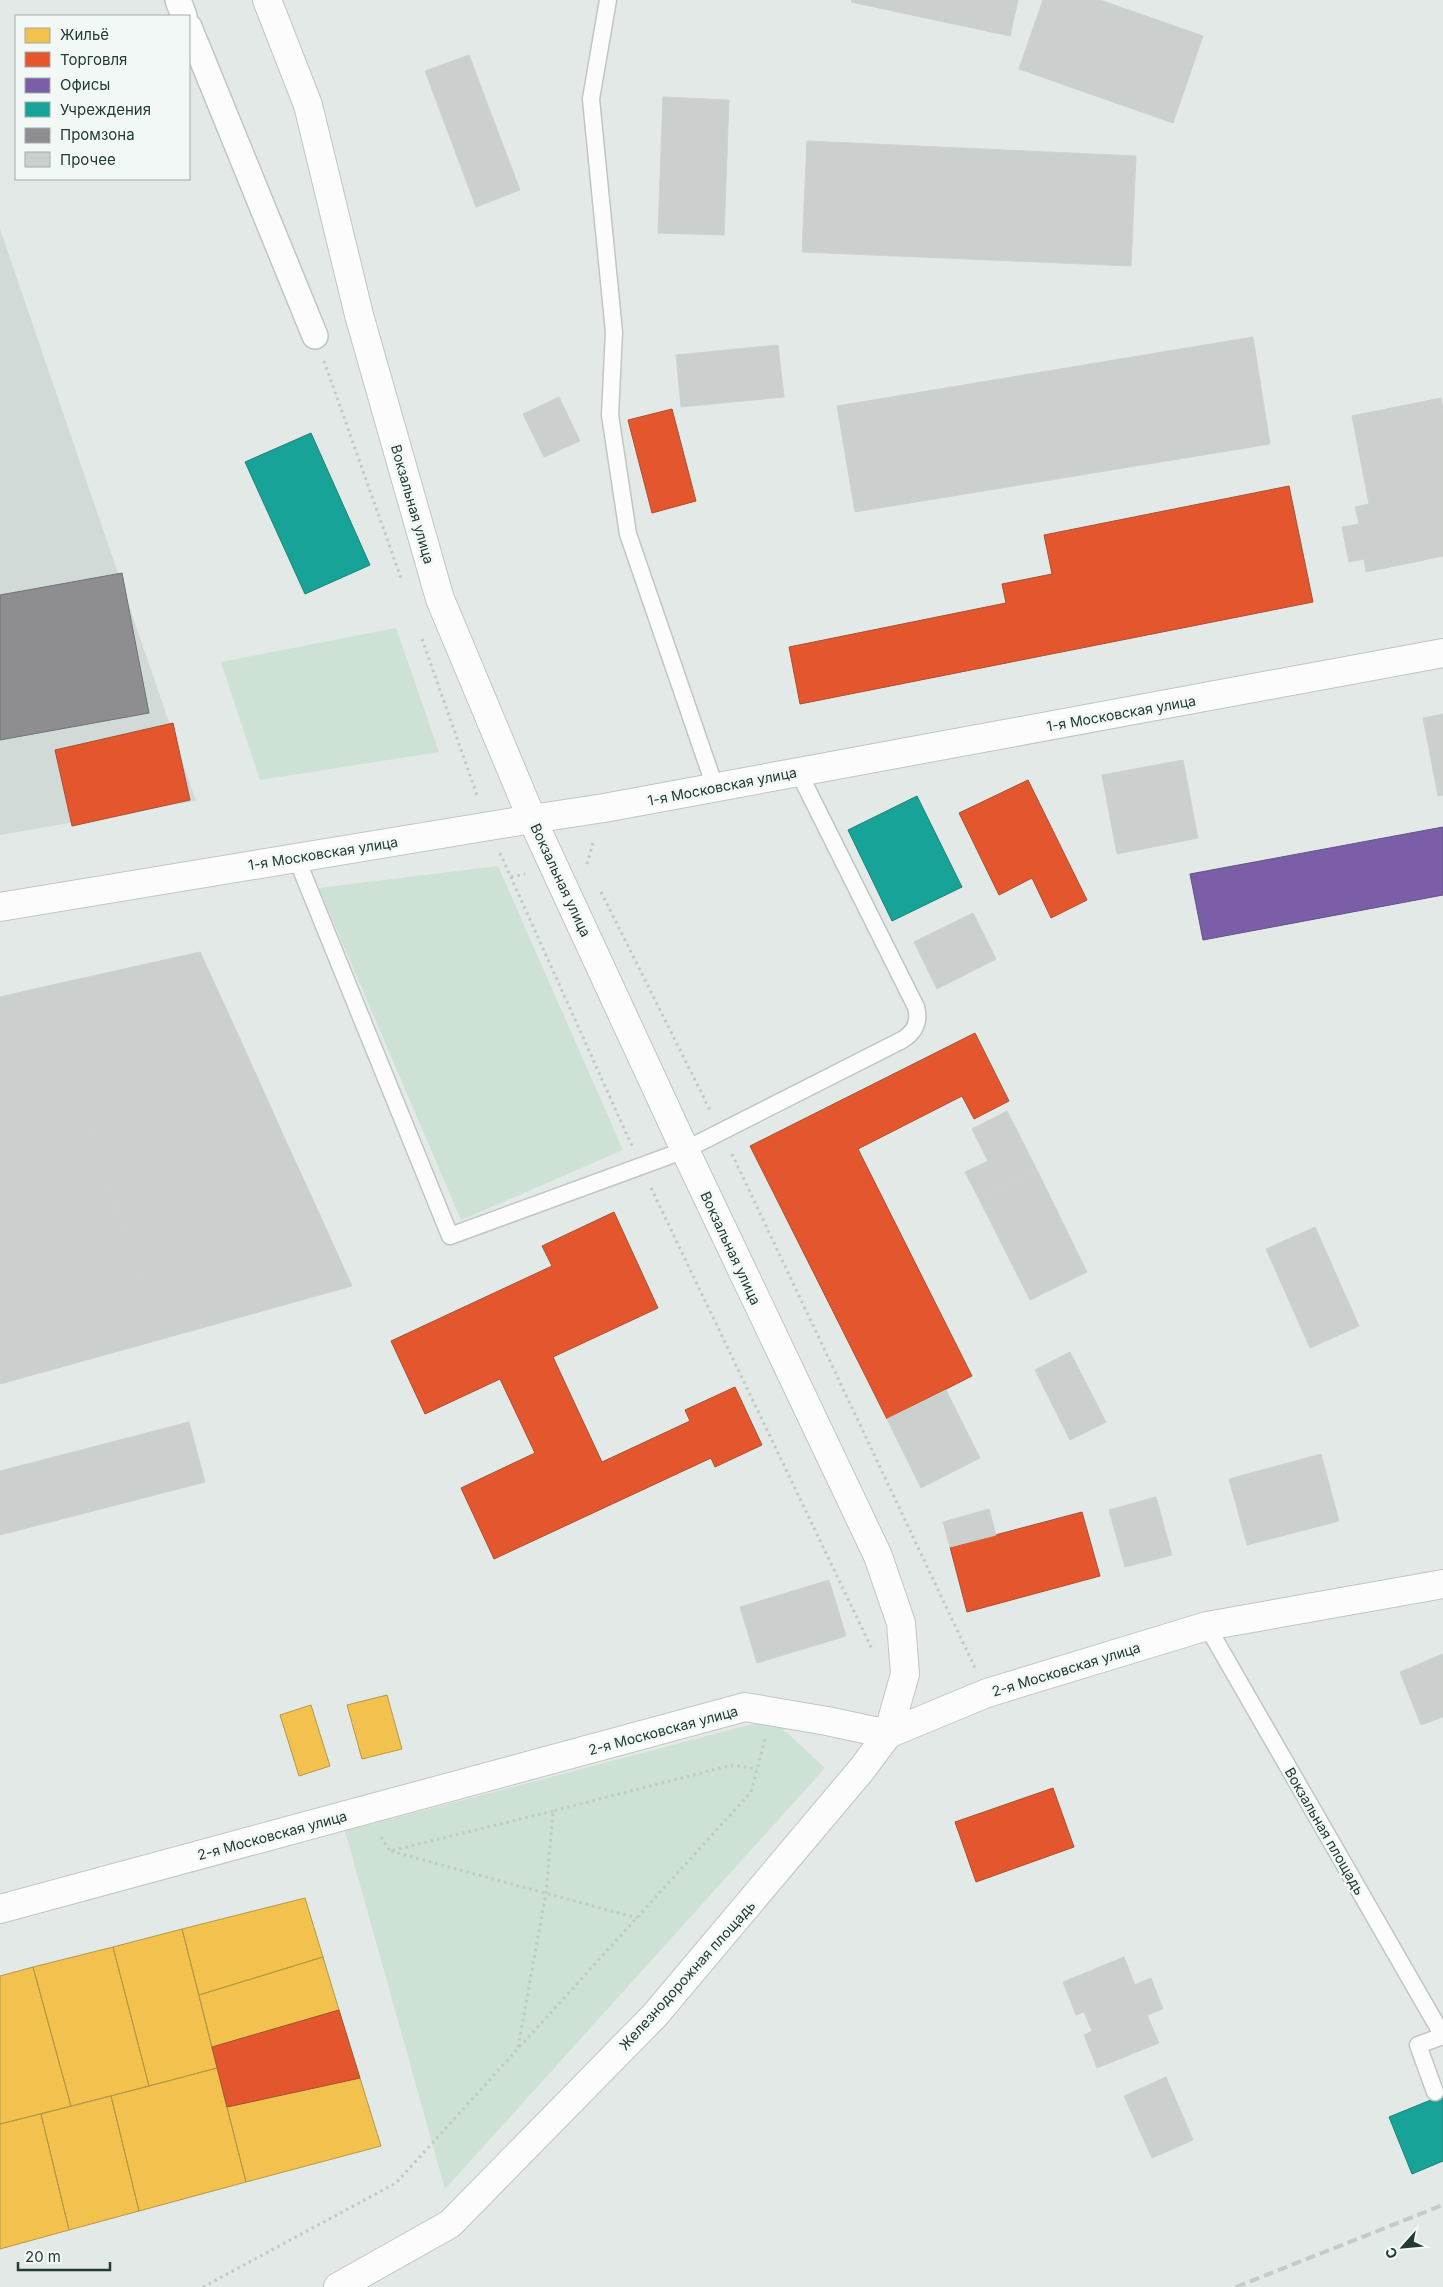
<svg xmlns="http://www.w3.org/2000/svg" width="1443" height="2287" font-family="Inter,sans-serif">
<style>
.built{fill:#d1dad6}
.green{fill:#cde1d4}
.homes{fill:#f2c14e;stroke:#b49946}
.shops{fill:#e4572e;stroke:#aa4f30}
.offices{fill:#7b5ea7;stroke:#605485}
.public{fill:#17a398;stroke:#1a847a}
.industry{fill:#8d8d92;stroke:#6d7476}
.building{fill:#cbd0ce;stroke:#ccd2cf}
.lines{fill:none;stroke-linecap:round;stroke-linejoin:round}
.service-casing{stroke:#c0c6c3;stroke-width:19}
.pedestrian-casing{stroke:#c0c6c3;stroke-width:28}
.minor-casing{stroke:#c0c6c3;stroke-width:30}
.tertiary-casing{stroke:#c0c6c3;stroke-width:30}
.secondary-casing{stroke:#bfc6c3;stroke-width:30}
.path{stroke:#c0c9c5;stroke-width:3;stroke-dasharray:2.5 4;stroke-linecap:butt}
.service{stroke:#fbfcfb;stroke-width:16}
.pedestrian{stroke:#fbfcfb;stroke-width:25}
.minor{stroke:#fbfcfb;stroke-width:28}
.tertiary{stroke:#fbfcfb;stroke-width:28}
.secondary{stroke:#fbfcfb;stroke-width:28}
.rail{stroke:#c6cac9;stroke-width:4;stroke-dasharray:10 5;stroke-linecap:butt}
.labels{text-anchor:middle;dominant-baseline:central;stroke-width:5;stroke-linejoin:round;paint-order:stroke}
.street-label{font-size:14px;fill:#223b35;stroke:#f2f8f5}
</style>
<rect width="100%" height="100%" fill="#e3e9e6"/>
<path class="built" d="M0 229 196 801 0 835Z"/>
<path class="green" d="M396 628 439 752 260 780 221 662Z
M498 866 623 1150 461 1220 319 888Z
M772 1719 825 1768 445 2189 345 1831Z"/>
<path class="homes" d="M387 1695 402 1749 362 1759 347 1705Z
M311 1705 330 1766 299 1776 280 1715Z
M305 1898 323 1957 199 1995 182 1929Z
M182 1929 217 2068 149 2086 113 1947Z
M113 1947 149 2086 71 2106 33 1967Z
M323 1957 339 2010 212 2047 199 1995Z
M33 1967 71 2106 0 2124V1976Z
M217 2068 246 2182 139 2211 111 2096Z
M360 2078 381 2146 246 2182 227 2107Z
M111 2096 139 2211 69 2230 41 2114Z
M41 2114 69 2230 0 2249V2124Z"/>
<path class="shops" d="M672 409 696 501 652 513 628 420Z
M1289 486 1313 602 800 704 789 647 1006 603 1002 584 1052 574 1044 535Z
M173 723 190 800 72 826 55 750Z
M1028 780 1087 900 1051 918 1032 878 999 895 959 813Z
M975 1033 1009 1101 974 1119 962 1096 858 1149 972 1376 887 1419 750 1146Z
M614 1212 658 1308 553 1357 602 1462 690 1421 685 1410 735 1387 762 1445 715 1467 711 1458 494 1559 461 1488 535 1453 500 1379 425 1414 391 1341 552 1266 542 1246Z
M1082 1512 1100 1576 967 1612 950 1547Z
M1053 1788 1074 1847 976 1882 955 1822Z
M339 2010 360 2078 227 2107 212 2047Z"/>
<path class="offices" d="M1443 827V895L1203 940 1190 874Z"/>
<path class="public" d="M311 433 370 565 305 594 245 462Z
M917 796 962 887 892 921 848 830Z
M1443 2095V2161L1412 2174 1389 2117Z"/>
<path class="industry" d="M122 573 149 713 0 740V595Z"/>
<path class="building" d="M852 0H1018L1010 36 851 2Z
M1043 0H1100L1203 36 1173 123 1019 69Z
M469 55 520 190 476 207 425 71Z
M663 97 729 100 724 235 658 233Z
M807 141 1136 156 1131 266 802 252Z
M1253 337 1270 444 855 512 837 406Z
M778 345 784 397 681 407 676 355Z
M559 397 580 441 544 457 523 414Z
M1441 398 1443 410V556L1366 572 1364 559 1349 562 1342 527 1359 524 1355 507 1369 504 1352 416Z
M1443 714V795L1438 796 1423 718Z
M1183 760 1198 838 1117 854 1102 775Z
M973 913 996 959 937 989 914 942Z
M200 952 230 1017 66 1065 39 988Z
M39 988 162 1339 0 1384V997Z
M230 1017 259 1081 89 1132 66 1065Z
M259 1081 284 1137 111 1192 89 1132Z
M1007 1111 1037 1170 979 1199 965 1172 988 1161 972 1129Z
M284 1137 319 1213 139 1274 111 1192Z
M1037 1170 1087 1272 1030 1300 979 1199Z
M319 1213 352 1286 162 1339 139 1274Z
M1315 1227 1359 1326 1310 1348 1266 1249Z
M1070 1352 1106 1422 1070 1440 1035 1370Z
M946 1390 980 1458 921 1488 887 1419Z
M189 1422 205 1482 0 1535V1471Z
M1321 1454 1339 1521 1247 1545 1229 1479Z
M1156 1497 1172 1555 1125 1567 1109 1510Z
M989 1509 996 1535 950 1547 943 1522Z
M829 1580 846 1636 757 1663 740 1607Z
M1443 1654V1717L1421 1725 1400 1672Z
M1124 1957 1135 1985 1151 1978 1163 2009 1147 2015 1159 2043 1097 2068 1084 2035 1092 2031 1084 2012 1076 2015 1063 1982Z
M1166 2077 1193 2140 1152 2158 1124 2096Z"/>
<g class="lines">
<g class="service-casing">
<path id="service" d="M608 0 591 99 614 332 610 415 628 534 715 787
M296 857 450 1236 685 1150 902 1040C915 1032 920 1022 916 1007L798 771
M1207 1626 1443 2036 1418 2045 1435 2092"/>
</g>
<g class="pedestrian-casing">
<path id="pedestrian" d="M178 0 184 16
M189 27 315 336"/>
</g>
<g class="minor-casing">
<path id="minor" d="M0 1909 745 1707 827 1721 888 1734 987 1693 1207 1626 1443 1584"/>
</g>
<g class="tertiary-casing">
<path id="tertiary" d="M0 907 532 819"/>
</g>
<g class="secondary-casing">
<path id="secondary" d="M267 0 308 105 359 315 440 599 532 819 685 1150 878 1556 901 1623 905 1674 888 1734 862 1769 655 2015 450 2224 338 2287
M532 819 604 808 1443 653"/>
</g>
<path class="path" d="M324 361 402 581
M422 639 478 798
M500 853 632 1146
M587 864 594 839
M511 877 525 874
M601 892 710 1110
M732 1154 975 1668
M651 1188 872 1649
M553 1811 390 1851 637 1918
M381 1837 390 1851
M518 2047 546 1893 553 1811 732 1765 757 1769
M203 2287 396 2183 751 1792 765 1739"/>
<use href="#service" class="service"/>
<use href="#pedestrian" class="pedestrian"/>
<use href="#minor" class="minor"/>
<use href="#tertiary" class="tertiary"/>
<use href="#secondary" class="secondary"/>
<path class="rail" d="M1236 2287 1443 2205"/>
</g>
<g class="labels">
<g class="street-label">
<text transform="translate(413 504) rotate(74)">Вокзальная улица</text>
<text transform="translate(1121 713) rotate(-10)">1-я Московская улица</text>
<text transform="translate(722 786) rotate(-11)">1-я Московская улица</text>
<text transform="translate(323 853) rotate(-9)">1-я Московская улица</text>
<text transform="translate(561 880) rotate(65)">Вокзальная улица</text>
<text transform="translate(731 1248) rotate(65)">Вокзальная улица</text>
<text transform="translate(1066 1669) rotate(-17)">2-я Московская улица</text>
<text transform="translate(663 1730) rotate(-15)">2-я Московская улица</text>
<text transform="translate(1325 1831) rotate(60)">Вокзальная площадь</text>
<text transform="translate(272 1835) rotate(-15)">2-я Московская улица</text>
<text transform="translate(687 1975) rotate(-48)">Железнодорожная площадь</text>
</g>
</g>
<rect x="15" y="15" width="175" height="165" fill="#f2f8f5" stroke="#9faca8"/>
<rect x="25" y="28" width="25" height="15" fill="#f2c14e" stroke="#9faca8"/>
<text x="60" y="40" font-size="15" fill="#223b35">Жильё</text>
<rect x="25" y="52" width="25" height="15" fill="#e4572e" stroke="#9faca8"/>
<text x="60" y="65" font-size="15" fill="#223b35">Торговля</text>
<rect x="25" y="78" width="25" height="15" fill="#7b5ea7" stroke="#9faca8"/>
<text x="60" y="90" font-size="15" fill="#223b35">Офисы</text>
<rect x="25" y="102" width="25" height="15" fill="#17a398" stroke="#9faca8"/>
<text x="60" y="115" font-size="15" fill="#223b35">Учреждения</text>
<rect x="25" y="128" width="25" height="15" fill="#8d8d92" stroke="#9faca8"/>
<text x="60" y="140" font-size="15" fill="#223b35">Промзона</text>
<rect x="25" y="152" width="25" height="15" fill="#cbd0ce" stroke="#9faca8"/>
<text x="60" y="165" font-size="15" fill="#223b35">Прочее</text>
<g transform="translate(1403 2247) rotate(243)" stroke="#f2f8f5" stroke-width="4" paint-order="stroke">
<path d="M0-4L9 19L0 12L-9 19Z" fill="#223b35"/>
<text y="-8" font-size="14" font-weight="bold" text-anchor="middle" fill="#223b35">С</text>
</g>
<path d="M18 2262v8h92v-8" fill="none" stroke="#223b35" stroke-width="2.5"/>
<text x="25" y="2262" font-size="15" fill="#223b35" stroke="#f2f8f5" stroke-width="4" paint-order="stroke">20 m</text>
</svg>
